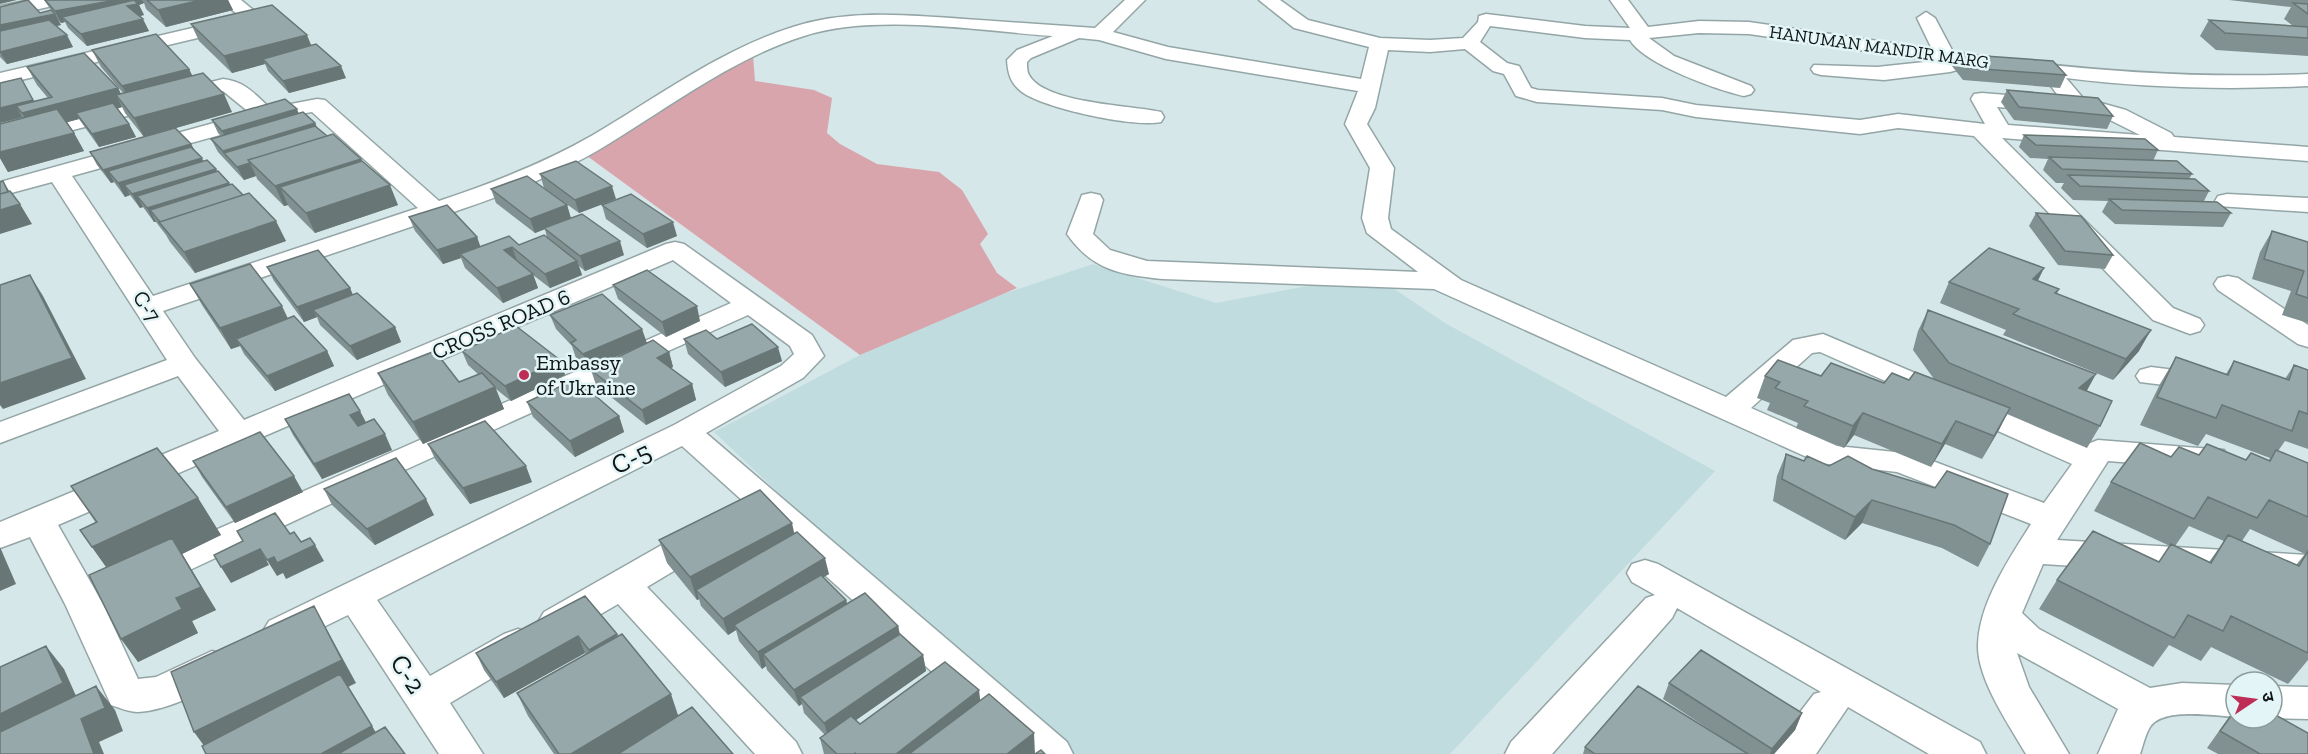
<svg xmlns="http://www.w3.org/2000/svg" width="2308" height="754" font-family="'Zilla Slab','Noto Sans Devanagari',serif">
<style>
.built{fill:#c0dcde}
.green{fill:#d9a5ac}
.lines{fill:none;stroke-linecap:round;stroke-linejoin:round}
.street-casing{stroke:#94a5a6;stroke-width:3}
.street{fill:#fff;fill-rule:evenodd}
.wall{fill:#819091;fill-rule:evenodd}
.shaded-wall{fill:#697676}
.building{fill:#96a8a9;stroke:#697676;stroke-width:1.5}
.poi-dot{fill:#bd2d55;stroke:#e3f5f6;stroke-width:2}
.labels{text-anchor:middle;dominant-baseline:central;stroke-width:5;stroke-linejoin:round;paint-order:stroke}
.far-street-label{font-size:18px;fill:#101616;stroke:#e3f5f6}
.street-label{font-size:22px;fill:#101616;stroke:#e3f5f6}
.poi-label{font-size:22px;fill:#101616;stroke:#e3f5f6;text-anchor:start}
.near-street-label{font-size:27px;fill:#101616;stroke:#e3f5f6}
</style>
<rect width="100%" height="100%" fill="#d5e7e9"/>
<path class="built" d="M1093 264 1216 303 1372 274 1445 323 1715 471 1450 754H1055L714 432 860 355 985 300Z"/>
<path class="green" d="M753 55 755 81 814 90 832 98 827 133 840 144 877 164 939 172 962 190 988 234 980 244 997 273 1017 288 860 355 572 145Z"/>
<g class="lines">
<g class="street-casing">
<path id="street" d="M30 0H64L61 4 0 18V6Z
M220 0H241L257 13 253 21 231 30 0 85V73L218 22 237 14Z
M1125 0H1145L1113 32 1168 47 1361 79 1369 47 1294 28 1259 0H1280L1308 20 1380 38 1430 40 1463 38 1478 22 1479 16 1486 14 1585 26 1630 28 1610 0H1628L1648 27 1699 21 1749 22 1932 49 1917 18 1926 12 1935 18 1953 52C2071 70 2189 79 2308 74V86C2227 90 2146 88 2066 78L2083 98 2126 110 2171 133 2174 137 2308 147V161L2002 138 2173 308 2200 319 2204 325 2200 331 2190 334 2153 320 1974 136 1898 128 1860 134 1696 117 1662 110 1537 102 1516 96 1504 74 1493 71 1465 49 1430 52 1388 50 1375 108 1367 124 1394 168 1388 218 1391 229 1461 280 1726 397 1793 340 1823 334 2085 445 2098 440 2224 450 2228 458 2224 466 2212 469 2108 461 2057 540 2308 555V581L2043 564 2022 613 2039 629 2150 688 2182 683 2236 685V717C2215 716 2163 707 2150 727 2145 735 2143 746 2140 754H2098L2118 709 2017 653 2029 687 2069 754H2026C2009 725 1977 679 1978 645 1979 603 2009 559 2031 524L1897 472 1820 463 1434 289 1163 279C1121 275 1092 270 1067 234L1082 195 1091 193 1100 195 1103 200 1093 234 1110 250 1147 261 1418 272 1367 233 1362 218 1370 168 1345 124 1358 91 1166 59 1099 40 1079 38 1031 58 1027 62C1027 66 1027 72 1029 75 1045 104 1131 105 1161 112L1164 117 1161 122C1135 128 1043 108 1022 92 1010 83 1008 73 1007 60L1017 50 1053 36C979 31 875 13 804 36 734 58 672 105 610 143 559 175 504 195 448 214L446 217 434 219 163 311 195 358 244 420 666 244 675 242 684 244 812 335 824 356 803 378 706 433 1067 742 1073 754H1023L682 446 377 600 430 676 504 634 518 629 532 634 537 644 532 654 450 703 483 754H439L348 615 295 641 282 645 269 641 263 631 269 621 674 425 781 366 794 354 790 346 748 315 356 492 162 583 149 587 136 583 131 574 136 565 731 303 673 260 58 525 103 604 138 679 156 677 212 651 226 655 232 666C220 689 164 711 138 712 129 712 120 708 111 705L65 604 30 537 0 548V522L219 431 178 376 0 443V422L167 360 52 182 0 196V182L250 113 223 91 0 149V135L223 79C244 81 255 94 270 108L317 99 325 100 439 201C493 183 544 163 593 135 658 97 720 50 793 27 848 9 907 15 964 19 1008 22 1052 25 1095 28ZM1490 26 1585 38 1630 40C1644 64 1717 90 1744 96L1751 94 1754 90 1751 86 1674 56 1649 38 1699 33 1749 34 1934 61 1877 67 1814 65 1811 69 1814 73 1821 75 1884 80 1950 72 1957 70 1960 65 2043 75 2067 108 2110 120 2140 135 2008 125 1997 107 2042 110 2050 109 2053 104 2050 99 2042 98 1982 93 1974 94 1971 99 1985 124 1898 114 1860 120 1696 105 1662 98 1538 90 1531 88 1519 66 1507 63 1480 42ZM312 112 418 208 153 296 72 176 288 116ZM1820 352 2072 464 2044 503 1914 454 1837 446 1751 408 1812 353Z
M2227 194 2308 198V212L2218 206 2215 201 2218 196Z
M2228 276 2238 278 2308 325V347L2298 344 2218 290 2214 284 2218 278Z
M2151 367 2215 375 2219 381 2215 387 2204 390 2140 382 2136 376 2140 370Z
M700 527 712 530 718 539 712 548 647 587 796 742 802 754H755L618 604 570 632 557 636 544 632 538 622 544 612 688 530Z
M1645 560 1658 564 1980 742 1986 754H1929L1848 707 1816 754H1771L1777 742 1814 694 1821 692 1677 608 1672 618 1552 754H1505L1511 742 1646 598 1655 595 1632 582 1627 573 1632 564Z
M2272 686 2308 687V719L2271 718Z"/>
</g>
<use href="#street" class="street"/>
</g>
<path class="wall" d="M44 0H228L233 10 166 27 146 9 144 3 139 5 144 15 139 16 149 31 87 46 68 28 65 22 61 23 58 20 61 25 57 26 73 47 7 64 0 57V7L40 13 51 10Z
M2229 0H2308V56L2216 50 2200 36 2209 20 2293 26 2284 19 2291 7Z
M191 24 312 45 346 78 289 93 268 71 265 64 232 73 199 41Z
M92 50 189 69 192 75 232 112 176 128 191 144 195 151 203 161 217 171 286 241 195 273 170 242 166 235 156 222H154L143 207 140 208 130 195 125 197 114 182 111 183 97 165 90 152 144 137 125 113 122 107 117 109 129 124 136 137 99 147 79 119 67 122 74 133 84 151 8 172 0 158V124L23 118 0 123V83L34 101 48 98 37 85 27 67 118 88 121 94 123 93 101 67Z
M1957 54 2066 75 2060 88 1963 80 1952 66Z
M2007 90 2113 116 2107 129 2014 120 2001 102Z
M299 114 315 123 317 128 327 136 361 159 362 162 398 205 315 233 289 207 288 205 284 206 257 179 256 176 244 180 218 152 211 139 221 136 218 133 212 120Z
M2024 135 2158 150 2153 161 2192 174 2189 179 2209 191 2204 201 2231 213 2223 227 2115 224 2102 212 2108 201 2073 200 2061 188 2064 183H2056L2043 170 2048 159 2030 158 2019 147Z
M540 174 616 199 579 213 544 188Z
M491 189 567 205 571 218 624 255 585 271 579 266 582 275 550 288 533 275 538 288 503 303 465 268 461 258 443 264 415 231 409 217 477 237 480 247 519 245 547 238 545 229 535 233 496 203Z
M602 205 677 236 647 248 606 219Z
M2036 213 2113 255 2105 269 2058 265 2029 226Z
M2272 231 2308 242V323L2282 315 2291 291 2252 279 2260 252Z
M267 267 350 288 353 295 395 327 401 342 357 360 320 325 317 317 304 322 274 281Z
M2038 281 2059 289 2057 294 2139 351 2113 380 2003 335 2006 330 1940 303 1949 282Z
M190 284 288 319 327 351 334 366 275 391 244 354 240 346 231 349 202 305Z
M613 285 700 321 666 337 618 299Z
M1928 310 2087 391 2100 426 2087 448 2007 414 1982 459 1945 444 1931 467 1854 435 1844 448 1796 428 1798 423 1767 410 1770 403 1757 398 1765 376H1821L1884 383 1909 380 1934 379 1913 350 1918 331Z
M550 315 647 343 669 352 673 367 671 368 692 384 696 400 646 425 596 385 591 370 646 344 588 369 576 358 572 346 556 329Z
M684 339H717L782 361 725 387 688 354Z
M462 351 560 360 565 375 511 401 496 389 504 409 423 444 388 395 378 373 459 382 479 375 468 365Z
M2176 357 2226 374 2234 361 2285 379 2294 365 2308 370V449L2285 441 2278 451 2308 463V660L2288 684 2211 647 2201 661 2169 645 2153 667 2039 609 2057 580 2159 562 2170 546 2094 511 2111 482 2171 457 2199 455 2246 460H2269L2270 458 2206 434 2198 446 2140 425 2160 384ZM2189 526 2224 541 2209 562 2175 546ZM2250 529 2305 554 2296 565 2242 541Z
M527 402 619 416 624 432 575 457 533 417Z
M285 419 366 423 392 450 322 479 293 435Z
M428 444 532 482 470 504 435 459Z
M1786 454 1804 461 1829 466 1848 456 1990 544 1978 567 1942 548 1862 523 1845 540 1773 501 1777 476Z
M193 461 303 492 235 523 202 477Z
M71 486 198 498 221 535 182 554 216 610 192 621 198 633 138 662 106 567 80 530 96 523Z
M324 489 434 515 375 545 332 505Z
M794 534 829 574 823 577 846 600 847 604 898 626 900 634 923 655 926 671 856 720 860 724 981 700 1035 754H824L820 738 825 735 804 713 802 704 799 706 767 670 766 666 762 669 739 641 736 630 728 635 701 606 699 599 697 600 667 563 659 540Z
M585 596 617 634 618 637 678 715 733 754H554L528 716 517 693 586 654 585 653 504 698 484 670 476 653Z
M1669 683 1802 713 1795 730 1774 754H1583L1585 747 1724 739 1663 699Z
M2236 707V718L2308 754H2218L2207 748Z"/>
<path class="shaded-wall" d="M0 0H17L0 4Z
M116 0H142L144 3 139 5 144 15 133 18 62 17 65 22 61 23 55 11Z
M201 0H228L233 10 166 27 158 10Z
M55 14 61 25 0 38V25Z
M143 19 149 31 87 46 81 34Z
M67 35 73 47 7 64 0 52Z
M307 35 314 52 263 59 265 64 232 73 224 56Z
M341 66 346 78 289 93 283 81Z
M189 69 197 86 131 104 122 86Z
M118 88 127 106 116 95 122 107 80 119 76 113 79 119 32 132 22 113 16 106 22 117 0 123V108L33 100 38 109Z
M224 94 232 112 144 137 134 118Z
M297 109 302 122 229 144 222 131Z
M315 123 321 136 224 153 229 164 223 151Z
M129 124 136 137 99 147 92 134Z
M74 133 84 151 8 172 0 158V152Z
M191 144 198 157 108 171 114 182 111 183 103 170Z
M202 158 208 171 216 169 222 182 137 196 143 207 140 208 132 194 124 185 130 195 125 197 118 183Z
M361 159 369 178 280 187 288 205 284 206 275 186Z
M250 163 256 176 244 180 237 167Z
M3 181 11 194 20 204 32 224 0 234V194Z
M229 183 236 196 150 210 156 222H154L147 208Z
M390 185 398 205 315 233 306 213Z
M612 186 616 199 579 213 575 200Z
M567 205 571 219 535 233 530 219Z
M276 221 286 241 195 273 184 252Z
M673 222 677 236 647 248 643 234Z
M477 237 482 251 460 254 461 258 443 264 437 250Z
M620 241 624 255 585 271 580 256Z
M512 247 517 261 504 250Z
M577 261 582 275 550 288 545 274Z
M2044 268 2034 289 2033 279Z
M533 274 538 288 503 303 497 288Z
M30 275 43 296 86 379 3 409 0 405V383Z
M350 288 356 303 313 310 317 317 304 322 297 307Z
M282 306 292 327 236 339 240 346 231 349 220 328Z
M697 306 700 321 666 337 662 322Z
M395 327 401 342 357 360 350 346Z
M642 329 647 343 588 369 583 354Z
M2151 330 2139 351 2113 380 2126 359Z
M778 347 782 361 725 387 721 372Z
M327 351 334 366 275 391 267 376Z
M669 352 673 367 661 373 657 358Z
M560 360 565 375 511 401 505 386Z
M2096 374 2084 396 2079 388Z
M692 384 696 400 646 425 642 410Z
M495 387 504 409 423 444 413 422Z
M2010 408 1999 430 1982 459 1994 436Z
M360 411 368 426 357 430 350 415Z
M1863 413 1854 435 1844 448 1853 426Z
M619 416 624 432 575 457 570 441Z
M1956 421 1945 444 1931 467 1942 444Z
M385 434 392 450 322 479 314 464Z
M526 466 532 482 470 504 463 488Z
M294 476 303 492 235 523 226 507Z
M198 498 221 535 182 554 216 610 192 621 198 633 138 662 121 639 176 598 119 585 92 547Z
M426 499 434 515 375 545 367 529Z
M1872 500 1862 523 1845 540 1855 517Z
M792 523 797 546 696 590 699 599 697 600 690 577Z
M315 545 324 561 286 579 283 573 277 576 267 560Z
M0 547 16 584 0 591Z
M260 549 269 565 231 583 221 567Z
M825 558 829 574 737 629 734 625 736 630 728 635 723 619Z
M846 600 850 616 763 654 766 666 762 669 758 652Z
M314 606 356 683 214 754H210L194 732Z
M898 626 901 642 800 697 802 704 799 706 794 690Z
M617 634 623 650 595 666 589 650Z
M578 636 585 653 504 698 496 682Z
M46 646 64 669 81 707 0 747V714Z
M923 655 926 671 829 739 824 723Z
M96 686 115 710 123 731 99 742 104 754H94L81 719Z
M979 690 981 707 921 754H896Z
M671 694 679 718 620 754H571Z
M1802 713 1795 730 1774 754H1770L1772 749Z
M372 726 386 749 378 754H321Z
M1034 733 1035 754H1007Z"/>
<path class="building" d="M28 0 40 13 51 10 55 14 0 25V7Z
M45 0H116L55 11Z
M134 0 138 4 127 6 143 19 81 34 62 17Z
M147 0H201L158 10Z
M2293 3 2308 4V14Z
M272 5 307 35 224 56 191 24Z
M49 20 67 35 0 52V31Z
M2209 20 2308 27V38L2225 33Z
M156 34 189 69 122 86 92 50Z
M316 44 341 66 283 81 263 59Z
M84 53 118 88 22 113 16 106 52 97 27 67Z
M1957 54 2053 61 2066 75 1968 68Z
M203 73 224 94 134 118 116 95Z
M21 78 33 100 0 108V83Z
M2007 90 2098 98 2113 116 2019 107Z
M285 99 297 109 222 131 212 120Z
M113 103 129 124 92 134 76 113Z
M57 109 74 133 0 152V124Z
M303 112 315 123 223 151 211 139Z
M315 126 327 136 248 160 250 163 237 167 224 153Z
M175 128 191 144 103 170 90 152Z
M333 134 361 159 275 186 248 160Z
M2024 135 2145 139 2158 150 2036 145Z
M191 147 202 158 118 183 108 171Z
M2049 157 2177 161 2192 174 2062 169Z
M207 160 216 169 132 194 124 185Z
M362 161 390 185 306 213 280 187Z
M576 161 612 186 575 200 540 174Z
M218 171 229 183 147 208 137 196Z
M2068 175 2195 179 2209 191 2080 186Z
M527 176 567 205 530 219 491 189Z
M3 181 8 192 0 194V182Z
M232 184 243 195 160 222 150 210Z
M10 191 20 204 0 210V194Z
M249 193 276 221 184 252 159 222Z
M631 194 673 222 643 234 602 205Z
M2109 199 2217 202 2231 213 2122 210Z
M447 205 477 237 437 250 409 217Z
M2036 213 2081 216 2113 255 2065 251Z
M582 214 620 241 580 256 544 228Z
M2272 231 2308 242V298L2296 294 2304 271 2264 259Z
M544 235 577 261 545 274 512 247 504 250 533 274 497 288 460 254 509 236 519 245Z
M1989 248 2044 268 2033 279 2059 289 2055 293 2151 330 2126 359 2013 314 2019 309 1949 282Z
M318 250 350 288 297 307 267 267Z
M250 264 282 306 220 328 190 284Z
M647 270 697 306 662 322 613 285Z
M30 275 72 358 0 383V285Z
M357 293 395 327 350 346 313 310Z
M602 294 642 329 583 354 571 343 576 340 550 315Z
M1928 310 2096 374 2079 388 2112 401 2100 426 1949 363 1922 329Z
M294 316 327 351 267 376 236 339Z
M752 324 778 347 721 372 684 339 706 330 717 339Z
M516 326 560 360 505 386 462 351Z
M653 340 669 352 657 358 692 384 642 410 591 370Z
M435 351 459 382 482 373 495 387 413 422 378 373Z
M2176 357 2228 375 2234 361 2289 380 2294 365 2308 370V414L2299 411 2292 431 2222 405 2216 418 2157 397Z
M1778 360 1821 376 1831 363 1884 383 1892 373 1909 380 1915 372 2010 408 1994 436 1956 421 1942 444 1863 413 1853 426 1804 406 1808 401 1775 388 1780 382 1765 376Z
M576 379 619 416 570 441 527 402Z
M349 394 360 411 350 415 358 426 374 419 385 434 314 464 285 419Z
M485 421 526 466 463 488 428 444Z
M260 432 294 476 226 507 193 461Z
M2140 443 2171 457 2179 447 2199 455 2207 444 2246 460 2251 453 2270 461 2276 450 2308 463V517L2269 500 2257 518 2208 497 2194 519 2111 482Z
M157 448 198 498 92 547 80 530 97 522 71 486Z
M1786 454 1804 461 1807 456 1829 466 1848 456 1872 469 1935 488 1947 471 2008 494 1990 544 1954 525 1872 500 1855 517 1782 479Z
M396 458 426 499 367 529 324 489Z
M760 490 792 523 690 577 659 540Z
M275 513 290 534 294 532 301 542 310 538 315 545 277 563 274 557 267 560 260 549 221 567 214 555 243 541 237 531Z
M2093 531 2159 562 2171 544 2211 563 2228 535 2299 566 2308 551V653L2231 616 2223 631 2188 615 2174 638 2057 580Z
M797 532 825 558 723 619 696 590Z
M172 538 201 587 176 598 182 609 121 639 89 575Z
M821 575 846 600 758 652 734 625Z
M865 593 898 626 794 690 763 654Z
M585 596 617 634 589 650 578 636 496 682 476 653Z
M314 606 342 660 194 732 171 672Z
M622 634 671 694 571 754H559L517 693Z
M900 634 923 655 824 723 800 697Z
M46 646 63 683 0 714V667Z
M1701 650 1802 713 1772 749 1669 683Z
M945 662 979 690 896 754H856L855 753 854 754H837L820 738 851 716 860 724Z
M340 674 372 726 321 754H206L202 746Z
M96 686 105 708 81 719 94 754H0V732Z
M1638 686 1748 754H1595L1585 747Z
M989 694 1034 733 1007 754H909Z
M692 707 733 754H618Z
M2236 709V718H2272V713L2308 733V754H2260L2220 731Z
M385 727 405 754H338Z
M1041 750 1045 754H1035Z"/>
<circle class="poi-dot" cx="524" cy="375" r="6"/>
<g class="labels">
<g class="far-street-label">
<text transform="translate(1879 47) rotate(8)">HANUMAN MANDIR MARG</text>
</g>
<g class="street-label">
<text transform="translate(147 306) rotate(57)">C-7</text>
<text transform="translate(501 324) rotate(-23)">CROSS ROAD 6</text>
</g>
<g class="poi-label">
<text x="536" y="362">Embassy<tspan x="536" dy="25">of Ukraine</tspan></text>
</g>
<g class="near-street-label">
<text transform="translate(631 458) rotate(-26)">C-5</text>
<text transform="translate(408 674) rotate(56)">C-2</text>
</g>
</g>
<g transform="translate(2254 700) rotate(77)"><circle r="28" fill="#e3f5f6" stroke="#8f9c9c" stroke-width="1.5"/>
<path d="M0-4.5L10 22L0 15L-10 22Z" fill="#bd2d55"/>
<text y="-9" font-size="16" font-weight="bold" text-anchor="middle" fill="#101616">उ</text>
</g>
</svg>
